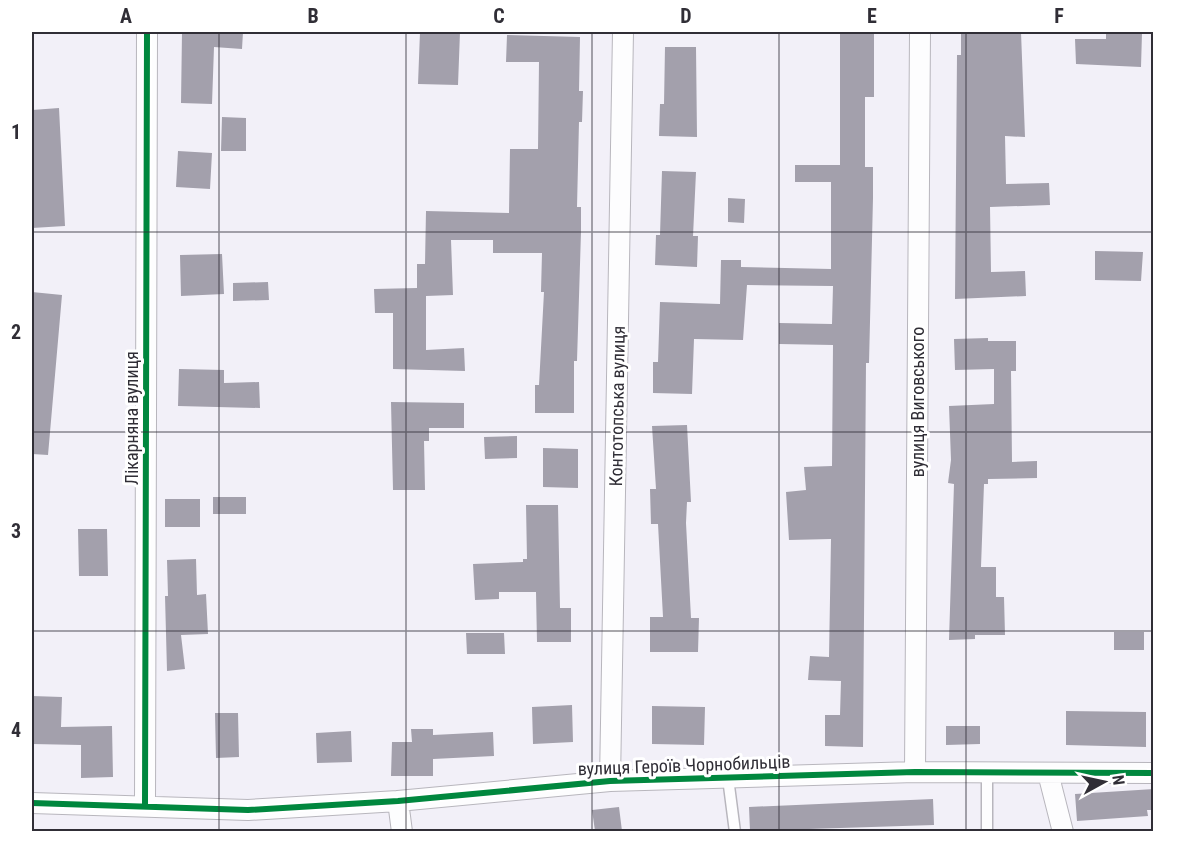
<svg xmlns="http://www.w3.org/2000/svg" width="1185" height="863" font-family="'Roboto Condensed',sans-serif">
<style>
.building{fill:#a3a0ac}
.lines{fill:none;stroke-linecap:round;stroke-linejoin:round}
.lane-casing{stroke:#b8b6bd;stroke-width:13}
.street-casing{stroke:#b8b6bd;stroke-width:22}
.lane{stroke:#fdfdfe;stroke-width:10}
.street{stroke:#fdfdfe;stroke-width:20}
.cycleway-casing{stroke:#fff;stroke-width:10}
.cycleway{stroke:#00873e;stroke-width:6}
.grid{fill:none;stroke:#302e36;stroke-width:1.5;stroke-opacity:0.55}
.labels{text-anchor:middle;dominant-baseline:central;stroke-width:6;stroke-linejoin:round;paint-order:stroke}
.street-label{font-size:18px;fill:#302e36;stroke:#fff}
.neatline{fill:none;stroke:#302e36;stroke-width:2}
.grid-label{font-size:20px;text-anchor:middle;font-weight:bold;fill:#302e36}
</style>
<rect width="100%" height="100%" fill="#f2f0f8"/>
<path class="building" d="M182 32H243L242 49 214 47 212 104 181 103Z
M420 32H460L458 85 418 84Z
M840 32H874V97H865V167H873V198L869 363H866L863 747 825 746V715H840L841 681 808 680 810 656 829 657 831 539 789 540 786 492 806 490 804 467 832 466 833 345 779 344V323L832 324 833 286 747 285 743 340 694 339 692 394 653 393V362H658L660 302 720 304 721 260H741V267L831 269V182H795V165H840Z
M961 32H1021L1025 137 1005 136 1006 184 1049 183 1050 205 990 207 991 272 1025 271 1026 296 955 299 957 55H961Z
M1106 32 1142 33 1141 67 1076 64 1075 39H1106Z
M507 35 580 37 579 91H583L582 122H579L577 207H581V232L577 361H574V413H535V385H539L544 292H541L542 253H493V240H451L453 295 426 296V350L464 348 465 371 393 369V313H375L374 289 417 288V264H425L426 211 509 213 510 149H538L539 62H506Z
M665 47H696L697 137 659 136 660 104H664Z
M59 108 65 226 32 228V110Z
M222 117 246 118V151H221Z
M178 151 212 153 210 189 176 187Z
M662 171 696 172 693 236H698L697 267 655 265 656 235H660Z
M728 198 745 199 744 223 728 222Z
M1095 251 1143 252 1141 281 1095 280Z
M222 254 224 294 181 296 180 255Z
M268 282 269 300 233 301V283Z
M32 292 62 295 48 455 32 454Z
M988 338V341H1016V371H1011L1012 462 1037 461V478L988 479V484H984L981 567H996V597H1004L1005 635H975V639L949 640 954 484 948 483 951 460 949 406 994 404V369L955 370 954 339Z
M179 369 224 370V383L259 382 260 408 178 406Z
M391 402 464 403V428H429V441H424L425 490H393Z
M687 425 691 502H687L686 523 691 618H699L698 652H650V617H663L658 524H651L650 489H656L652 426Z
M517 436V458L485 459 484 437Z
M543 448 578 449V488L543 487Z
M213 497H246V514H213Z
M165 499H200V527H165Z
M526 505H558L560 608H571V642H537L536 592H499V599L475 600 473 564 523 562V559H527Z
M78 529H107L108 576H79Z
M196 559 197 595 206 594 208 634 181 635 185 669 167 671 165 596H168L167 560Z
M1114 632H1144V650H1114Z
M466 633H504L505 654H467Z
M32 696 62 697 61 727 112 726 113 777 81 778V745L32 744Z
M572 705 573 742 533 744 532 707Z
M652 706 705 707 704 745 652 744Z
M1066 711 1146 712V747L1066 745Z
M215 713H238L239 757 216 758Z
M946 726H980V744L946 745Z
M411 729H433V735L493 732 494 756 433 759V776H391L392 742H412Z
M351 731 352 762 317 763 316 733Z
M1154 789V810H1147L1148 816 1077 821 1075 794Z
M933 799 934 825 750 831 749 807Z
M619 807 622 831H595L592 810Z"/>
<g class="lines">
<g class="lane-casing">
<path id="lane" d="M728 778 735 832
M987 832V773"/>
</g>
<g class="street-casing">
<path id="street" d="M915 772 920 32
M1048 773 1063 832
M610 781 623 32
M398 801 402 832
M32 803 248 810 398 801 610 781 915 772 1154 773
M145 805 147 32"/>
</g>
<use href="#lane" class="lane"/>
<use href="#street" class="street"/>
<g class="cycleway-casing">
<path id="cycleway" d="M32 803 248 810 398 801 610 781 915 772 1154 773
M145 805 147 32"/>
</g>
<use href="#cycleway" class="cycleway"/>
</g>
<path class="grid" d="M219 32V832M406 32V832M592 32V832M779 32V832M966 32V832M32 232H1154M32 432H1154M32 631H1154"/>
<g class="labels">
<g class="street-label">
<text transform="translate(917 402) rotate(-90)">вулиця Виговського</text>
<text transform="translate(617 406) rotate(-89)">Контотопська вулиця</text>
<text transform="translate(131 418) rotate(-90)">Лікарняна вулиця</text>
<text transform="translate(684 765) rotate(-2)">вулиця Героїв Чорнобильців</text>
</g>
</g>
<rect width="1185" height="863" fill="none" stroke="#ffffff" stroke-width="66"/>
<g transform="translate(1104 782) rotate(82)" stroke="#ffffff" stroke-width="4.5" paint-order="stroke">
<path d="M0-4.5L10 22L0 15L-10 22Z" fill="#302e36"/>
<text y="-9" font-size="16" font-weight="bold" text-anchor="middle" fill="#302e36">N</text>
</g>
<rect x="33" y="33" width="1119" height="797" class="neatline"/>
<g class="grid-label">
<text x="126" y="23">A</text>
<text x="313" y="23">B</text>
<text x="499" y="23">C</text>
<text x="686" y="23">D</text>
<text x="872" y="23">E</text>
<text x="1059" y="23">F</text>
<text x="16" y="139">1</text>
<text x="16" y="339">2</text>
<text x="16" y="538">3</text>
<text x="16" y="737">4</text>
</g>
</svg>
